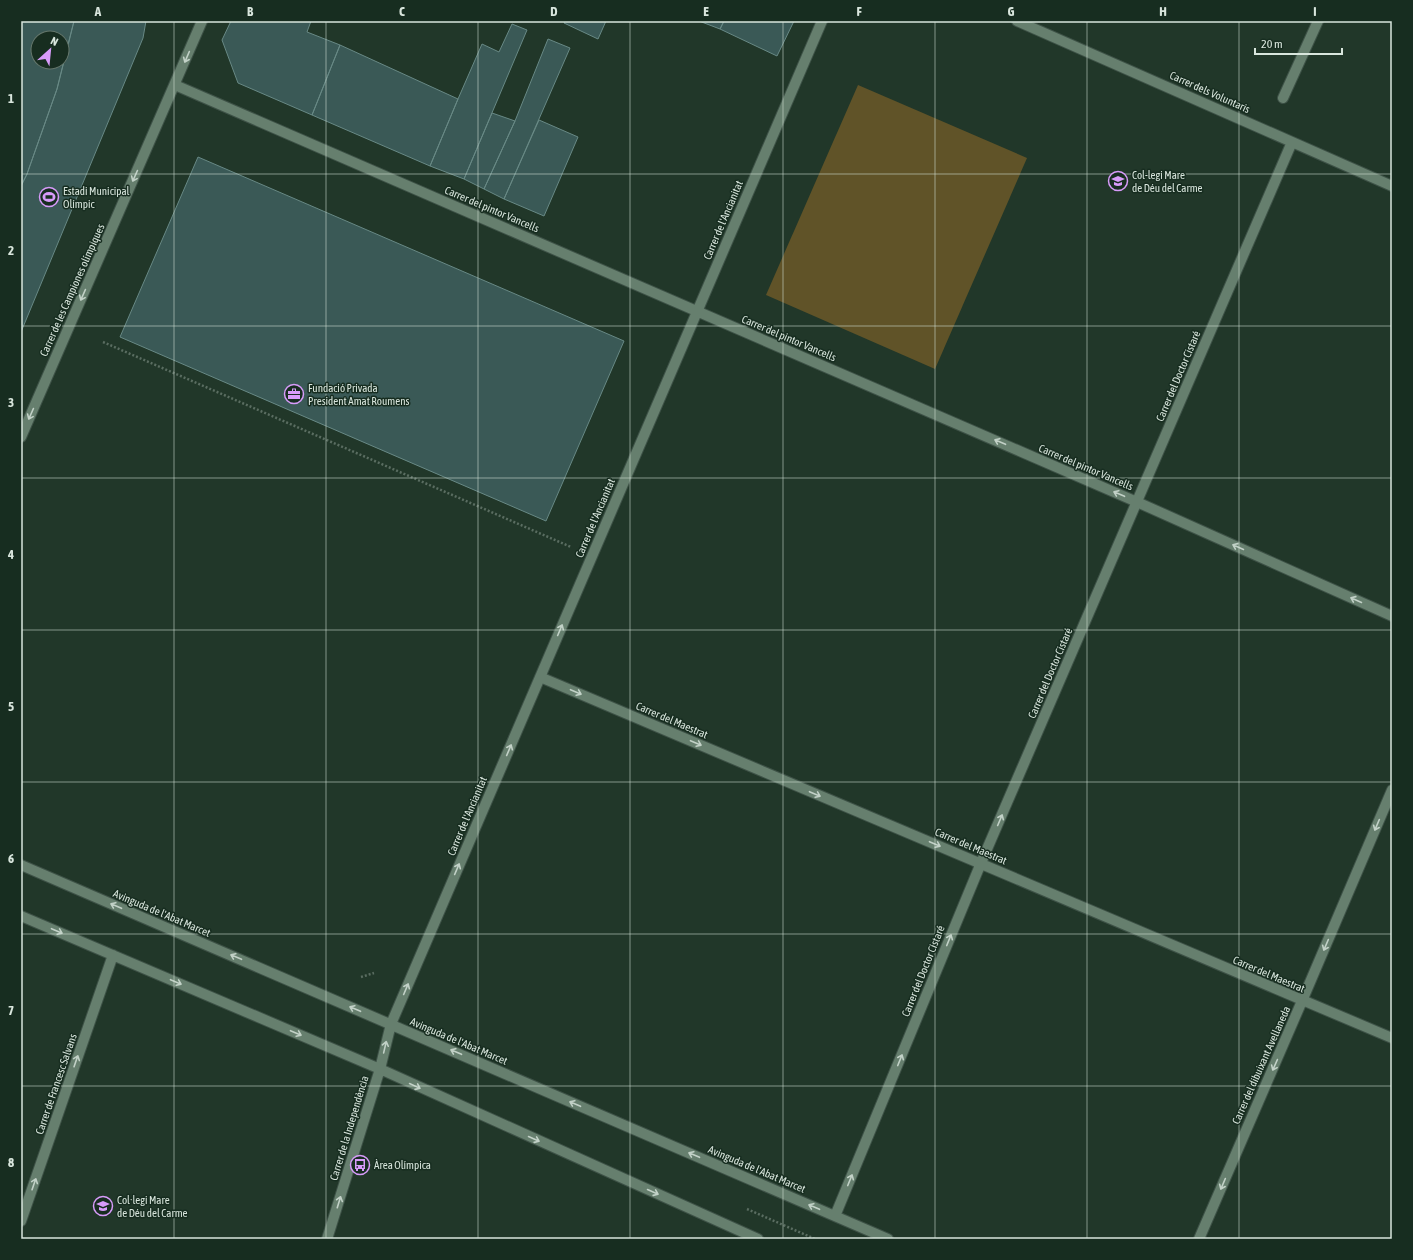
<svg xmlns="http://www.w3.org/2000/svg" width="1413" height="1260" font-family="'Asap Condensed',sans-serif">
<style>
.green{fill:#605328}
.building{fill:#3a5956;stroke:#688985;fill-rule:evenodd}
.lines{fill:none;stroke-linecap:round;stroke-linejoin:round}
.minor-casing{stroke:#3e5247;stroke-width:12}
.path{stroke:#5a6d61;stroke-width:2.5;stroke-dasharray:2 2;stroke-linecap:butt}
.minor{stroke:#667f6e;stroke-width:10}
.oneway{stroke:#c2d1c7}
.grid{fill:none;stroke:#d9e6dd;stroke-width:1;stroke-opacity:0.55}
.labels{text-anchor:middle;dominant-baseline:central;stroke-width:3;stroke-linejoin:round;paint-order:stroke}
.street-label{font-size:11px;fill:#d9e6dd;stroke:#172d20}
.poi-label{font-size:11px;fill:#d9e6dd;stroke:#172d20;text-anchor:start}
.neatline{fill:none;stroke:#d9e6dd;stroke-width:1.5}
.grid-label{font-size:13px;text-anchor:middle;font-weight:bold;fill:#d9e6dd}
</style>
<rect width="100%" height="100%" fill="#213729"/>
<path class="green" d="M858 85 1027 158 935 369 766 295Z"/>
<path class="building" d="M21 21H74L57 89 27 174 21 186ZM38 38H62V62H38Z
M74 21H146L143 38 21 332V186L27 174 57 89Z
M231 21H311L307 32 340 45 312 115 238 83 222 40Z
M565 21H606L598 39 564 23Z
M699 21H724L720 29Z
M724 21H794L777 56 720 29Z
M512 24 527 30 464 179 430 166 458 99 482 44 499 52Z
M548 39 570 48 504 199 484 189 515 121Z
M340 45 458 99 430 166 312 115Z
M492 113 515 121 484 189 464 179Z
M539 120 578 137 544 216 504 199Z
M198 157 624 341 546 521 120 337Z"/>
<g class="lines">
<g class="minor-casing">
<path id="minor" d="M1017 21 1392 186
M175 85 1137 502 1392 616
M1283 98 1318 21
M21 437 202 21
M540 677 1392 1038
M21 865 888 1239
M21 916 380 1069 758 1239
M835 1216 981 863 1292 142
M21 1221 113 955
M327 1239 380 1069 391 1024 822 21
M1199 1239 1302 1001 1392 790"/>
</g>
<path class="path" d="M103 342 571 547
M361 977 374 973
M747 1209 815 1239"/>
<use href="#minor" class="minor"/>
</g>
<defs><path id="oneway-shaft" d="M-6 0H5M1.5-3L5.5 0L1.5 3" fill="none" stroke-width="1.6" stroke-linecap="round" stroke-linejoin="round"/></defs>
<g class="oneway">
<use href="#oneway-shaft" transform="translate(187 57) rotate(113)"/>
<use href="#oneway-shaft" transform="translate(135 176) rotate(114)"/>
<use href="#oneway-shaft" transform="translate(83 295) rotate(114)"/>
<use href="#oneway-shaft" transform="translate(31 414) rotate(114)"/>
<use href="#oneway-shaft" transform="translate(1000 442) rotate(-157)"/>
<use href="#oneway-shaft" transform="translate(1119 494) rotate(-157)"/>
<use href="#oneway-shaft" transform="translate(1238 547) rotate(-156)"/>
<use href="#oneway-shaft" transform="translate(1356 600) rotate(-156)"/>
<use href="#oneway-shaft" transform="translate(560 630) rotate(-67)"/>
<use href="#oneway-shaft" transform="translate(576 692) rotate(23)"/>
<use href="#oneway-shaft" transform="translate(696 743) rotate(23)"/>
<use href="#oneway-shaft" transform="translate(509 750) rotate(-67)"/>
<use href="#oneway-shaft" transform="translate(815 794) rotate(23)"/>
<use href="#oneway-shaft" transform="translate(1000 820) rotate(-67)"/>
<use href="#oneway-shaft" transform="translate(1377 825) rotate(113)"/>
<use href="#oneway-shaft" transform="translate(935 844) rotate(23)"/>
<use href="#oneway-shaft" transform="translate(457 869) rotate(-67)"/>
<use href="#oneway-shaft" transform="translate(116 906) rotate(-157)"/>
<use href="#oneway-shaft" transform="translate(57 931) rotate(23)"/>
<use href="#oneway-shaft" transform="translate(949 940) rotate(-68)"/>
<use href="#oneway-shaft" transform="translate(1326 945) rotate(113)"/>
<use href="#oneway-shaft" transform="translate(236 957) rotate(-157)"/>
<use href="#oneway-shaft" transform="translate(176 982) rotate(23)"/>
<use href="#oneway-shaft" transform="translate(406 989) rotate(-67)"/>
<use href="#oneway-shaft" transform="translate(355 1009) rotate(-157)"/>
<use href="#oneway-shaft" transform="translate(296 1033) rotate(23)"/>
<use href="#oneway-shaft" transform="translate(385 1047) rotate(-77)"/>
<use href="#oneway-shaft" transform="translate(456 1052) rotate(-157)"/>
<use href="#oneway-shaft" transform="translate(900 1060) rotate(-68)"/>
<use href="#oneway-shaft" transform="translate(76 1061) rotate(-71)"/>
<use href="#oneway-shaft" transform="translate(1275 1065) rotate(114)"/>
<use href="#oneway-shaft" transform="translate(415 1086) rotate(25)"/>
<use href="#oneway-shaft" transform="translate(575 1104) rotate(-157)"/>
<use href="#oneway-shaft" transform="translate(534 1139) rotate(24)"/>
<use href="#oneway-shaft" transform="translate(694 1155) rotate(-157)"/>
<use href="#oneway-shaft" transform="translate(850 1180) rotate(-68)"/>
<use href="#oneway-shaft" transform="translate(34 1184) rotate(-71)"/>
<use href="#oneway-shaft" transform="translate(1223 1184) rotate(113)"/>
<use href="#oneway-shaft" transform="translate(653 1192) rotate(24)"/>
<use href="#oneway-shaft" transform="translate(339 1202) rotate(-73)"/>
<use href="#oneway-shaft" transform="translate(814 1207) rotate(-157)"/>
</g>
<path class="grid" d="M174 21V1239M326 21V1239M478 21V1239M630 21V1239M783 21V1239M935 21V1239M1087 21V1239M1239 21V1239M21 174H1392M21 326H1392M21 478H1392M21 630H1392M21 782H1392M21 934H1392M21 1086H1392"/>
<defs>
<g id="school-ring" transform="scale(1)"><circle r="9.5" fill="#172d20" stroke="#d79bf9" stroke-width="1.5"/><path d="M0-5L7-2L0 1L-7-2ZM-4 1L0 2.5L4 1V4Q0 6-4 4Z" fill="#d79bf9"/></g>
<g id="stadium-ring" transform="scale(1)"><circle r="9.5" fill="#172d20" stroke="#d79bf9" stroke-width="1.5"/><path d="M0-5a6.5 5 0 1 0 0 10a6.5 5 0 1 0 0-10ZM-3.5-1.8h7v3.6h-7Z" fill="#d79bf9"/></g>
<g id="office-ring" transform="scale(1)"><circle r="9.5" fill="#172d20" stroke="#d79bf9" stroke-width="1.5"/><path d="M-6-3h4V-5.5h4V-3h4V5H-6ZM-1-4.5V-3h2v-1.5ZM-6 0V1H6V0Z" fill="#d79bf9"/></g>
<g id="bus-ring" transform="scale(1)"><circle r="9.5" fill="#172d20" stroke="#d79bf9" stroke-width="1.5"/><path d="M-5-6H5V4H4V6H2V4H-2V6H-4V4H-5ZM-3.5-4V0h7V-4ZM-3.5 1.2v1.5H-2V1.2ZM2 1.2v1.5H3.5V1.2Z" fill="#d79bf9"/></g>
</defs>
<g fill-rule="evenodd">
<use href="#school-ring" x="1118" y="181"/>
<use href="#stadium-ring" x="49" y="197"/>
<use href="#office-ring" x="294" y="394"/>
<use href="#bus-ring" x="360" y="1165"/>
<use href="#school-ring" x="103" y="1206"/>
</g>
<g class="labels">
<g class="street-label">
<text transform="translate(1210 92) rotate(24)">Carrer dels Voluntaris</text>
<text transform="translate(492 209) rotate(23)">Carrer del pintor Vancells</text>
<text transform="translate(723 220) rotate(-67)">Carrer de l'Ancianitat</text>
<text transform="translate(72 290) rotate(-66)">Carrer de les Campiones olímpiques</text>
<text transform="translate(789 338) rotate(23)">Carrer del pintor Vancells</text>
<text transform="translate(1178 376) rotate(-67)">Carrer del Doctor Cistaré</text>
<text transform="translate(1086 467) rotate(23)">Carrer del pintor Vancells</text>
<text transform="translate(595 518) rotate(-67)">Carrer de l'Ancianitat</text>
<text transform="translate(1050 673) rotate(-67)">Carrer del Doctor Cistaré</text>
<text transform="translate(672 720) rotate(23)">Carrer del Maestrat</text>
<text transform="translate(467 816) rotate(-67)">Carrer de l'Ancianitat</text>
<text transform="translate(971 846) rotate(23)">Carrer del Maestrat</text>
<text transform="translate(162 913) rotate(23)">Avinguda de l'Abat Marcet</text>
<text transform="translate(923 971) rotate(-68)">Carrer del Doctor Cistaré</text>
<text transform="translate(1269 974) rotate(23)">Carrer del Maestrat</text>
<text transform="translate(459 1041) rotate(23)">Avinguda de l'Abat Marcet</text>
<text transform="translate(1261 1065) rotate(-66)">Carrer del dibuixant Avellaneda</text>
<text transform="translate(56 1084) rotate(-71)">Carrer de Francesc Salvans</text>
<text transform="translate(349 1128) rotate(-73)">Carrer de la Independència</text>
<text transform="translate(757 1169) rotate(23)">Avinguda de l'Abat Marcet</text>
</g>
<g class="poi-label">
<text x="1132" y="175">Col-legi Mare<tspan x="1132" dy="13">de Déu del Carme</tspan></text>
<text x="63" y="191">Estadi Municipal<tspan x="63" dy="13">Olímpic</tspan></text>
<text x="308" y="388">Fundació Privada<tspan x="308" dy="13">President Amat Roumens</tspan></text>
<text x="374" y="1165">Àrea Olímpica</text>
<text x="117" y="1200">Col·legi Mare<tspan x="117" dy="13">de Déu del Carme</tspan></text>
</g>
</g>
<rect width="1413" height="1260" fill="none" stroke="#172d20" stroke-width="44"/>
<g transform="translate(50 50) rotate(27)"><circle r="19" fill="#172d20" stroke="#65776c"/>
<path d="M0-3L7 15L0 10L-7 15Z" fill="#d79bf9"/>
<text y="-6" font-size="11" font-weight="bold" text-anchor="middle" fill="#d9e6dd">N</text>
</g>
<path d="M1255 48v6h87v-6" fill="none" stroke="#d9e6dd" stroke-width="2"/>
<text x="1261" y="48" font-size="12" fill="#d9e6dd" stroke="#172d20" stroke-width="3" paint-order="stroke">20 m</text>
<rect x="22" y="22" width="1369" height="1216" class="neatline"/>
<g class="grid-label">
<text x="98" y="16">A</text>
<text x="250" y="16">B</text>
<text x="402" y="16">C</text>
<text x="554" y="16">D</text>
<text x="706" y="16">E</text>
<text x="859" y="16">F</text>
<text x="1011" y="16">G</text>
<text x="1163" y="16">H</text>
<text x="1315" y="16">I</text>
<text x="11" y="103">1</text>
<text x="11" y="255">2</text>
<text x="11" y="407">3</text>
<text x="11" y="559">4</text>
<text x="11" y="711">5</text>
<text x="11" y="863">6</text>
<text x="11" y="1015">7</text>
<text x="11" y="1167">8</text>
</g>
</svg>
